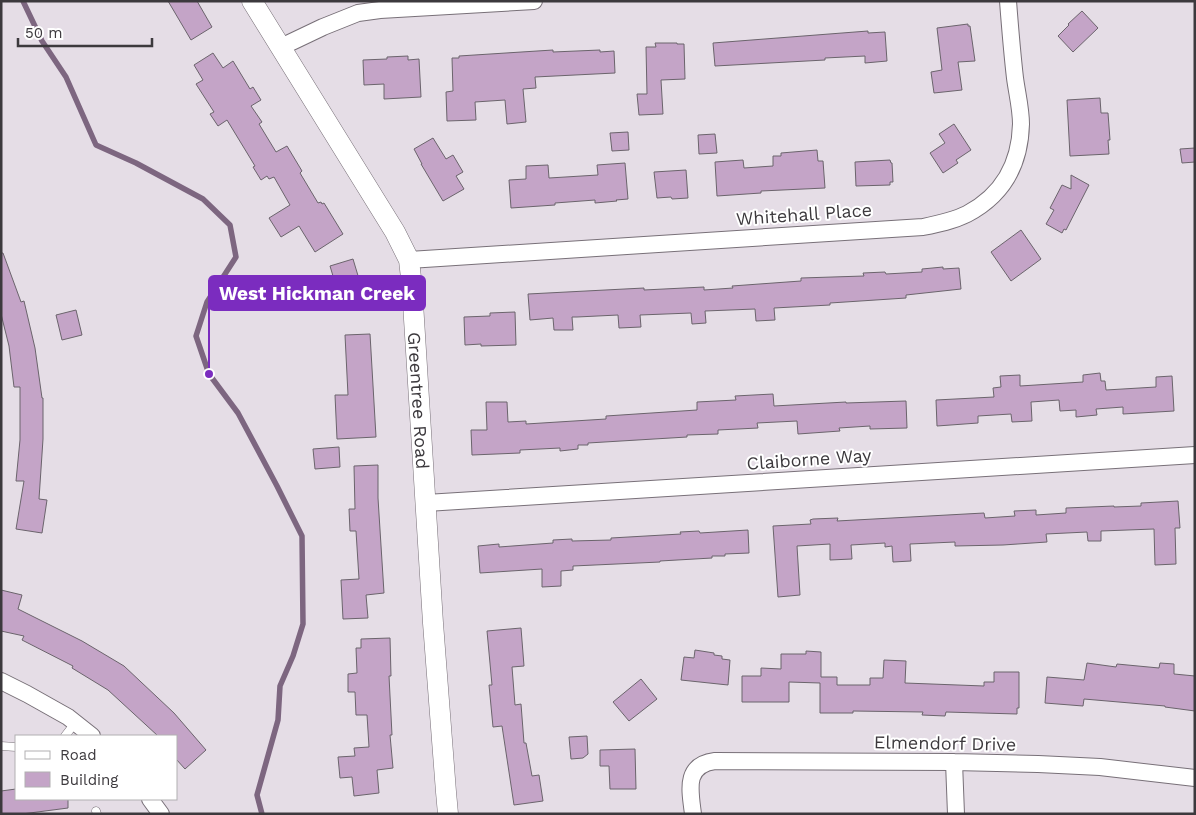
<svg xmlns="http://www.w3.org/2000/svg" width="1196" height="815" font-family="'Work Sans',sans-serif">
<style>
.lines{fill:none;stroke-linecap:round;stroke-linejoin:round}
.stream{stroke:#7d6680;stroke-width:5.5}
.building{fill:#c4a4c7;stroke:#6b646c}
.service-casing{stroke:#787078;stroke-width:9}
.minor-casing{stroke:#787078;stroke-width:18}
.tertiary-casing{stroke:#787078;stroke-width:21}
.service{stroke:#fff;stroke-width:8}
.minor{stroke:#fff;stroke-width:16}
.tertiary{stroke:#fff;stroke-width:20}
.labels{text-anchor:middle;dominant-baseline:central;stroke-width:4;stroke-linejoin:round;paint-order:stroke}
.street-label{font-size:18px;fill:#3c393d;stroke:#fff}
.leader{fill:none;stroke:#7b2cbf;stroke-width:2}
.callout-dot{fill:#7b2cbf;stroke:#fff;stroke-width:2}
.callout{fill:#7b2cbf;stroke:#7b2cbf;stroke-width:2}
.callout-label{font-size:19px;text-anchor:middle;font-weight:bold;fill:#fff}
</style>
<rect width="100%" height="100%" fill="#e5dde6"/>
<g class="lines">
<path class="stream" d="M23 1 42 41 66 77 96 145 136 163 203 199 230 225 236 257 207 302 196 336 209 374 238 413 277 486 302 536 303 624 293 656 280 686 278 720 257 795 262 814"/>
</g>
<path class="building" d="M168 1H197L212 27 191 40Z
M1082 11 1098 28 1073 52 1058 36 1069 25 1068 24Z
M968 24V26H970L975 61 958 62 962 90 934 93 931 72 942 70 937 28Z
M868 31V33L885 32 887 61 865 63V56L825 58V60L715 66 713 43Z
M655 43H677V44H684L685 79 661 80 663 114 639 115 637 94H647L646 47H656Z
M553 50V52L600 50V52L614 51 615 73 535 77 536 88 523 89 526 122 507 124 505 100 475 102 476 120 447 121 446 92 453 91 452 58H459V56Z
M213 53 223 68 233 61 250 89 253 87 261 100 251 106 262 122 259 124 276 152 287 146 302 171 300 173 318 203 321 202 322 204 324 203 343 234 315 252 299 226 281 237 269 218 290 205 274 177 269 179 267 176 261 180 253 167 255 166 227 120 218 126 210 114 214 112 196 84 203 80 194 65Z
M408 56V60L419 59 421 97 384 99V84L364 85 363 60 387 59V57Z
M1100 98 1101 113H1108L1110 140H1108L1109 154 1070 156 1067 100Z
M954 124 971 150 956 160 958 163 943 173 930 153 945 143 939 134Z
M628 132 629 150 612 151 610 133Z
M715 134 717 153 699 154 698 135Z
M433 138 446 159 453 155 463 172 456 176 464 189 443 201 421 164H422L414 149Z
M1195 148V162L1182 163 1180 149Z
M817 150 818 161H823L825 188 761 191V193L717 196 715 162 743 160 744 168 773 166V156H781V153Z
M890 160 891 163H892L893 182H890V185L856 186 855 162Z
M625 163 628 199 616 200 617 201 595 203V200L555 203V205L511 208 509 180 526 179V166L548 165 549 178 598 175 597 165Z
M686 170 688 198 672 199 671 197 657 198 654 172Z
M1071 175 1089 185 1066 230 1064 229 1062 233 1046 224 1054 210 1050 208 1062 185 1071 189Z
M1021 230 1041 259 1011 281 991 252Z
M1 253H3L21 302 24 301 35 348 42 398H43V439L39 499 47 500 42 533 16 529 24 481H16L20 440V387H14L9 346 1 314Z
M353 259 365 299 342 306 330 266Z
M943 267V269L959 268 961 289 906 295V298L830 303V305L774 308 775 320 756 321 755 309 705 311 706 323 692 324 691 313 640 315 641 327 619 328 618 315 577 317H572L573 330H554L553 318 530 320 528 294 644 288V290L704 287V290L733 288 732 286 801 281V278L864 276 863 273 885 272 886 274 922 272V269Z
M76 310 82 335 62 340 56 315Z
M515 312 516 345 481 346V344L465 345 464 317 490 316V313Z
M370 334 376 437 337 439 335 395H348L345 335Z
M1100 373 1101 381H1105L1106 390 1156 387V377L1172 376 1174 411 1123 414V407L1096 409 1097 415 1076 417V410L1060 411 1059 400 1031 402 1032 421 1012 422 1011 414 978 416V423L937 426 936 400 994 397 993 388 1001 387 1000 376 1020 375V386L1083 382V375Z
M773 394 774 406 846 402V403L906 401 907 428 870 429V426L839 428 840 431 798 434 797 421 757 423 758 428 718 430V434L687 435V437L588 443V445H578V449L560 451V448L520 450V453L472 455 471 430H487L486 402H507L508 422 526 421V424L606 419V416L697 410V402L736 400 735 396Z
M339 447 340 467 315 469 313 449Z
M378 465V498L384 593 366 595 368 618 343 619 341 580 359 579 356 531H350L349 509H355L354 466Z
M1178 501 1180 528H1175L1176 564 1155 565 1154 529 1101 531V541H1088L1087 532 1046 534 1047 542 1003 545 955 546V542L910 544 911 561 893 562 892 546 885 547V543L851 545 852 559 830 560V544L797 546 800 595 778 597 773 526 811 524 810 520 813 519 838 518 837 521 984 513 985 518 1015 516 1014 511 1036 510V515L1066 513V508L1114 506V507L1141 506V503Z
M748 530 749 553 725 554V556H712V558L660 561V562L573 566V570L561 571V586L542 587V569L480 573 478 546 499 544V547L553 543V540L572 539V541L611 540V538L681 534 680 532 699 531 700 533Z
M1 590 22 595 18 609 82 641 124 666 174 713 206 750 185 769 176 759V736H158L108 690 72 668 73 666 22 640 24 636 1 631Z
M521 628 524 666 512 667 515 705 521 704 524 743H526L532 776 539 775 543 801 514 805 502 726 493 727 489 685H492L487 631Z
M390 638 391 676H389L392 735H390L393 768 377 770 379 793 354 796 352 777 340 778 338 757 355 756 354 748 369 747 367 715H356L355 692H348V674L357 673 356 648H361V639Z
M695 650 714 653V655L722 656V659L730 660 728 685 681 680 684 657 694 658Z
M806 651 821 652V677H837V685H870V678H883L884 660 906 661 905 683 984 686V682H994V672H1019V708H1017V714L946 712 945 716 922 715 923 712 853 711V713H820V683L789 682V702H742V676H761V668L781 669V654H806Z
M1087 663 1116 667 1117 664 1159 668 1160 663 1174 664V674L1195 676V711L1165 707V706L1084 699 1083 706 1045 703 1047 677 1084 680Z
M641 679 657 699 629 721 613 702Z
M587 736 588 754 583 758 571 759 569 737Z
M635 749 636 789H610L609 766H600V750Z
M16 789V799H68V808L22 814H1V791Z"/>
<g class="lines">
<g class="service-casing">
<path id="service" d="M65 736 75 723
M1 746 16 747
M96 811 97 814"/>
</g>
<g class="minor-casing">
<path id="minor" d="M281 47 323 27 358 13 380 10 534 1
M409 260 923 227C938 224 953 221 967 214 1003 195 1020 164 1021 124 1021 109 1017 93 1015 78 1012 52 1010 27 1008 1
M426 503 1195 455
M1 681 27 694 68 717 92 736
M954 762 956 814
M150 799 161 814
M693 814C690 790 684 765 715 761L954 762 1038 764 1100 767 1195 778"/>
</g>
<g class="tertiary-casing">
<g id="tertiary">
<path id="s1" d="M252 1 395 232 409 260 412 287 433 623 446 792 448 814"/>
</g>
</g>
<use href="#service" class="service"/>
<use href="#minor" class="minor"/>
<use href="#tertiary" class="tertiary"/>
</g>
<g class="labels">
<g class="street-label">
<text transform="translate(804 214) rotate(-4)">Whitehall Place</text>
<text stroke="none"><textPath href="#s1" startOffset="444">Greentree Road</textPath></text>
<text transform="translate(809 459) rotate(-4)">Claiborne Way</text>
<text transform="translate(945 743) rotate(1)">Elmendorf Drive</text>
</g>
</g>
<path class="leader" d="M209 374L209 293"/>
<circle class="callout-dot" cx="209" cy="374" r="5"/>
<rect class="callout" x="209" y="276" width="216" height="34" rx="5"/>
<g class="callout-label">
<text x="317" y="300">West Hickman Creek</text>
</g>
<rect width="1196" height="815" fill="none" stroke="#3c393d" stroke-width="5"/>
<rect x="15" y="735" width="162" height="65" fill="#ffffff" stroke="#b1b0b1"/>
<rect x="25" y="751" width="25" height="8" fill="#ffffff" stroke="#b1b0b1"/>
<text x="60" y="760" font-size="15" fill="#3c393d">Road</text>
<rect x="25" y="772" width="25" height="15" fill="#c4a4c7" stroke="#b1b0b1"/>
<text x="60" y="785" font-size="15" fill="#3c393d">Building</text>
<path d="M18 38v8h134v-8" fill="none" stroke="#3c393d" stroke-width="2.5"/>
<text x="25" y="38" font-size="15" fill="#3c393d" stroke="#ffffff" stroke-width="4" paint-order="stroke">50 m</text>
</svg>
